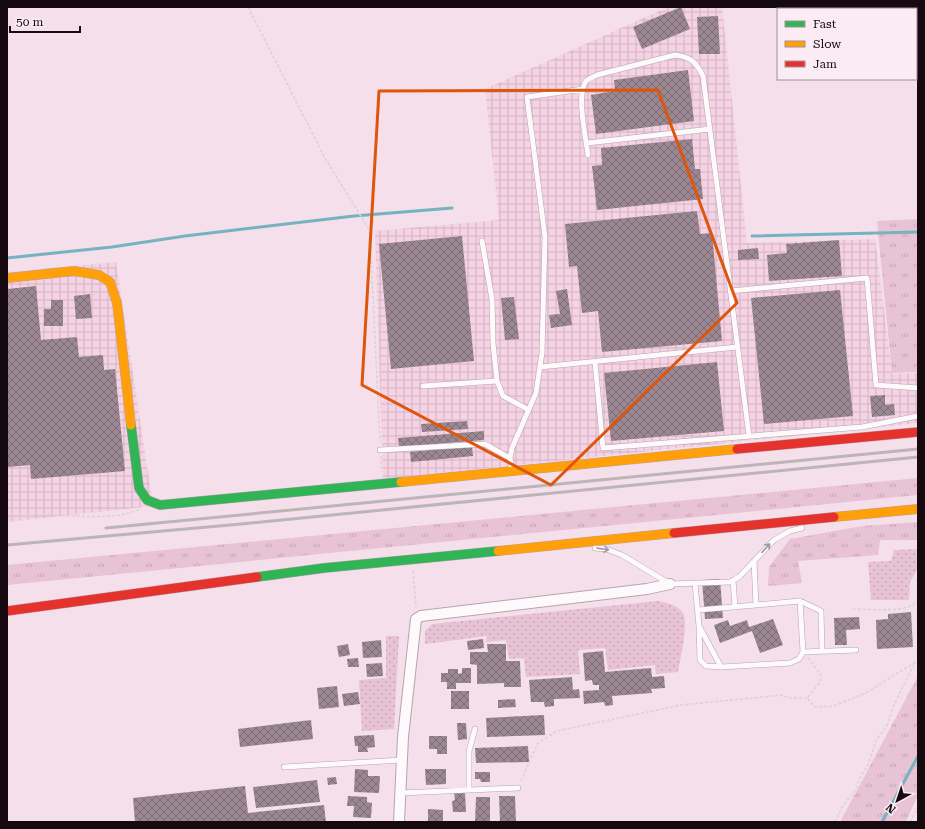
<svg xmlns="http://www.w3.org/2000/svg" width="925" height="829" font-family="'Roboto Serif',serif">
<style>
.industrial{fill:url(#industrial-grid)}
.grass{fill:url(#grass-tufts)}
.park{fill:url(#park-dots)}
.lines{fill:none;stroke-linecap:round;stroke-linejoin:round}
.stream{stroke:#76b2bf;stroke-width:3}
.building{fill:url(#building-cross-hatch)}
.lane-casing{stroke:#b5a5ad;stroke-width:6}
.street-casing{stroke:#b5a5ad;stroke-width:12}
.fast-casing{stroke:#b5a5ad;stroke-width:10}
.slow-casing{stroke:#b5a5ad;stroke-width:10}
.jam-casing{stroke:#b5a5ad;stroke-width:10}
.path{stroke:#d8d2d5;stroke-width:1.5;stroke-dasharray:3 2;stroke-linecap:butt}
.lane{stroke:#fefafc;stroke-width:5}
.street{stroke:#fefafc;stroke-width:10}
.fast{stroke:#30b455;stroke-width:9}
.slow{stroke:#ff9f0a;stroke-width:9}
.jam{stroke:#e5322d;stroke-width:9}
.rail{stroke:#bbb5b8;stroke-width:3}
.oneway{stroke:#a19a9e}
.marked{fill:none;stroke:#de550c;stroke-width:3;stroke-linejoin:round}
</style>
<defs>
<pattern id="industrial-grid" width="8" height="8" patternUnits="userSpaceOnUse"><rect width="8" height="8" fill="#f6d3e4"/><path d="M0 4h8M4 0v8" fill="none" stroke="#d2b4c3"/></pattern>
<pattern id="grass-tufts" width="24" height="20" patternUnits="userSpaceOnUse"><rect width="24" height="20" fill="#e8c2d5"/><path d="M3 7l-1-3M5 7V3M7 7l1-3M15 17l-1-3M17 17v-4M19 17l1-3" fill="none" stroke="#c6a5b6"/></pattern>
<pattern id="park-dots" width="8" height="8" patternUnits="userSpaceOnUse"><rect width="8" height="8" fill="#e8c2d5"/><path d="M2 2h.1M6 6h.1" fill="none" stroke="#c6a5b6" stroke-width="1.8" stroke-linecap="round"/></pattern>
<pattern id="building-cross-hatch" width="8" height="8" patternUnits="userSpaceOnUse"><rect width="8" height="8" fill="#9b8792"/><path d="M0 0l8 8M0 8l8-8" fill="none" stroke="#7d6d76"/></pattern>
</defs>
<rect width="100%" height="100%" fill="#f5dfea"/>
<path class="industrial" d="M668 7H722L747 243 875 239 892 374 918 373V423L383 479 375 231 499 220 485 89Z
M116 262 153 506 7 522V272Z"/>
<path class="grass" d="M918 219V372L892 373 877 221Z
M918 478V495L7 585V565Z
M918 522V540H880L878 555 798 561 802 583 768 586 769 567 790 539 862 526Z
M918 676V795L906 821 840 822Z"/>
<path class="park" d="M918 549V568L910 582 909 600H871L868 562 891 561 894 550Z
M658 601C667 603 678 605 683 613 689 623 680 660 678 672L656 674 655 665 608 670 605 648 578 650 580 674 526 677 524 658 509 659 506 640 486 642 487 636 425 644V631L432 624Z
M386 636H399L394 729 362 731 359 680 386 678Z"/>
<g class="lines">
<path class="stream" d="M752 236 918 232
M7 258 112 247 185 236 354 216 452 208
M882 822 918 756"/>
</g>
<path class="building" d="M681 7 690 29 642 49 633 27Z
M718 16 720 54H699L697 17Z
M688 70 694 121 596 134 591 95 615 91 614 80Z
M692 139 695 169H700L703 199 597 210 592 166 602 165 601 148Z
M697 211 700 234 712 233 722 341 602 352 598 311 582 313 577 266 569 267 565 224Z
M462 236 474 361 391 369 379 244Z
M839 240 842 276 769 281 767 255 787 253 786 244Z
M758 248 759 259 738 260V250Z
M36 286 41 340 77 337 79 357 103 355 104 370 115 369 125 471 31 479 30 465 7 467V289Z
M567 289 572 325 551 328 549 315 560 314 556 291Z
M840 290 853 416 764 424 751 298Z
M90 294 92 318 76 319 74 296Z
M514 297 519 339 505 340 501 298Z
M51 300H63V326H44V309H51Z
M717 362 724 431 611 441 604 373Z
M885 395V405L894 404 895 415 872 417 870 396Z
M467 421 468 429 422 432 421 424Z
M484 431V440L399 447 398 438Z
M472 446 473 456 411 462 410 452Z
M720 579 723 618 705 619 702 580Z
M911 612 913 647 877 649 876 620 888 619V614Z
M859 617 860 629 846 630 847 645H835L834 618Z
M773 619 783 645 760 653 752 631 720 643 714 625 728 620 730 626 747 620 749 627Z
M483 639 484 648 468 650 467 641Z
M381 640 382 657 363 658 362 642Z
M348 644 350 655 339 657 337 646Z
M487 644H506V661H520L521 687H504V683L477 684V665L470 664V652H488Z
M603 651 605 672 651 668 652 677 664 676 665 688 651 689 652 693 612 696 613 705 605 706 604 702 584 704 583 691 599 690V685H593L592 680 585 681 583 653Z
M358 658 359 667H348L347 659Z
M382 663 383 676 367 677 366 664Z
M462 668H471V683H456V689H447V682H441V673H448V669H458V674L462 673Z
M572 677 573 690 579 689 580 698 554 699V706L545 707 544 702H531L529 680Z
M337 686 339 707 319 709 317 688Z
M451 691H469V709H451Z
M358 692 360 704 344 706 342 694Z
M515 699 516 707 498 708V700Z
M544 715 545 735 487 737 486 718Z
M311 720 313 739 240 747 238 729Z
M457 723H466L467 739 458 740Z
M374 735 375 747 367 748 368 752H358V746H355L354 736Z
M429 736H447V754H437V749H429Z
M528 746 529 762 476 763 475 748Z
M355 769 368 770V776H380L379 793 354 792Z
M425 769H446V784L426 785Z
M475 772H490V782H481L480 779H475Z
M336 777 337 784 328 785 327 778Z
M317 780 320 802 256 808 253 787Z
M245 786 248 813 324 805 326 822H135L133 798Z
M454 793H465L466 812H453L452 801 455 800Z
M348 796 367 797V802L372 803 371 818 353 817 354 806H347Z
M499 796H515L516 822H500Z
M476 797H490V822H475Z
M428 809 443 810V822H428Z"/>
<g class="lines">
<g class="lane-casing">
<path id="lane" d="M587 143 710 129
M588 155C586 138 576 95 586 81 589 78 594 77 597 75L675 55C691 57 696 62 703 76L749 436
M482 241 492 299 493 343 497 381 503 396 529 410
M730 291 867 278 876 385 918 388
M595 362 603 448 862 427 918 416
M540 367 737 347
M423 386 497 381
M380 450 485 444 510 458
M512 471 510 458 512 448 536 393 542 353 545 237 527 97 583 89
M595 548 606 549 622 555 670 584 730 582 739 577 774 540 790 531 802 528
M733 580 735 607
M695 583 699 626 721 667 790 663 799 659 803 652 800 601 756 605 754 561
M800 601 821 611 822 651
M698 610 756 605
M699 627 700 660 706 666 721 667
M803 652 856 650
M284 767 402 760
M469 790V751L475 729
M400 793 518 788"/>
</g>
<g class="street-casing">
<path id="street" d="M399 822 403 737 416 619 421 616 647 589 670 584"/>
</g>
<g class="fast-casing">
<path id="fast" d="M131 425 139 488 147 500 160 505 401 482
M257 577 324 568 498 551"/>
</g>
<g class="slow-casing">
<path id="slow" d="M7 278 74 271 99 275 110 282 117 303 131 425
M401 482 737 449
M834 517 918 509
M498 551 674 533"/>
</g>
<g class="jam-casing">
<path id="jam" d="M737 449 918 432
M674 533 834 517
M7 611 257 577"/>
</g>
<path class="path" d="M248 7 325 158 370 231 380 442
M381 456V472
M7 518C17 517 28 515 38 515 67 514 114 522 140 509
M413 571 416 607
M918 580V584
M853 609C868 609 910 614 918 600
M808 658 821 675 820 682 807 698 815 707 834 706 866 693 914 663 918 662
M521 781 538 743 557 731 681 705 782 695 789 698H807
M835 822 842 807 856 789 859 779 868 765 877 739 887 726 894 705 914 664
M910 822 918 807"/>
<use href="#lane" class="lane"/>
<use href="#street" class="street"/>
<use href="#fast" class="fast"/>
<use href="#slow" class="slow"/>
<use href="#jam" class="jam"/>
<path class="rail" d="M106 528 918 449
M7 545 241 524 918 457"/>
</g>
<defs><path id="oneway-shaft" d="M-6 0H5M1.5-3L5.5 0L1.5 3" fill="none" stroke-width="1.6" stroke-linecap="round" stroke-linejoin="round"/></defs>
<g class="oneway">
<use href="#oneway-shaft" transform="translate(766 548) rotate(-47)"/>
<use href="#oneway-shaft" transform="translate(603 549) rotate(8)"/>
</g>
<path class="marked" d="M658 90 737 303 551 485 362 385 379 91Z"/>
<rect width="925" height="829" fill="none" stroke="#160a10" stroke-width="16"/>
<rect x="777" y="8" width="140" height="72" fill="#fbecf3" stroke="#9f9298"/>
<rect x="785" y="21" width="20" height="6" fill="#30b455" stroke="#9f9298"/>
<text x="813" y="28" font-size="12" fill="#160a10">Fast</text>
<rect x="785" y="41" width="20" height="6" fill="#ff9f0a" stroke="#9f9298"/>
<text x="813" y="48" font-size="12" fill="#160a10">Slow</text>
<rect x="785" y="61" width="20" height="6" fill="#e5322d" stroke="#9f9298"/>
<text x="813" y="68" font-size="12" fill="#160a10">Jam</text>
<g transform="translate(897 801) rotate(220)" stroke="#fbecf3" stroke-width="3" paint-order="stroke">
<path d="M0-3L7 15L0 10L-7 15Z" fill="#160a10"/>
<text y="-6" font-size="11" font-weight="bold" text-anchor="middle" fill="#160a10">N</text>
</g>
<path d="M10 26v6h70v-6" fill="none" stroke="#160a10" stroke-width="2"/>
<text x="16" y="26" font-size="12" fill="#160a10" stroke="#fbecf3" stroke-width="3" paint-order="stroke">50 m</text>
</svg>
